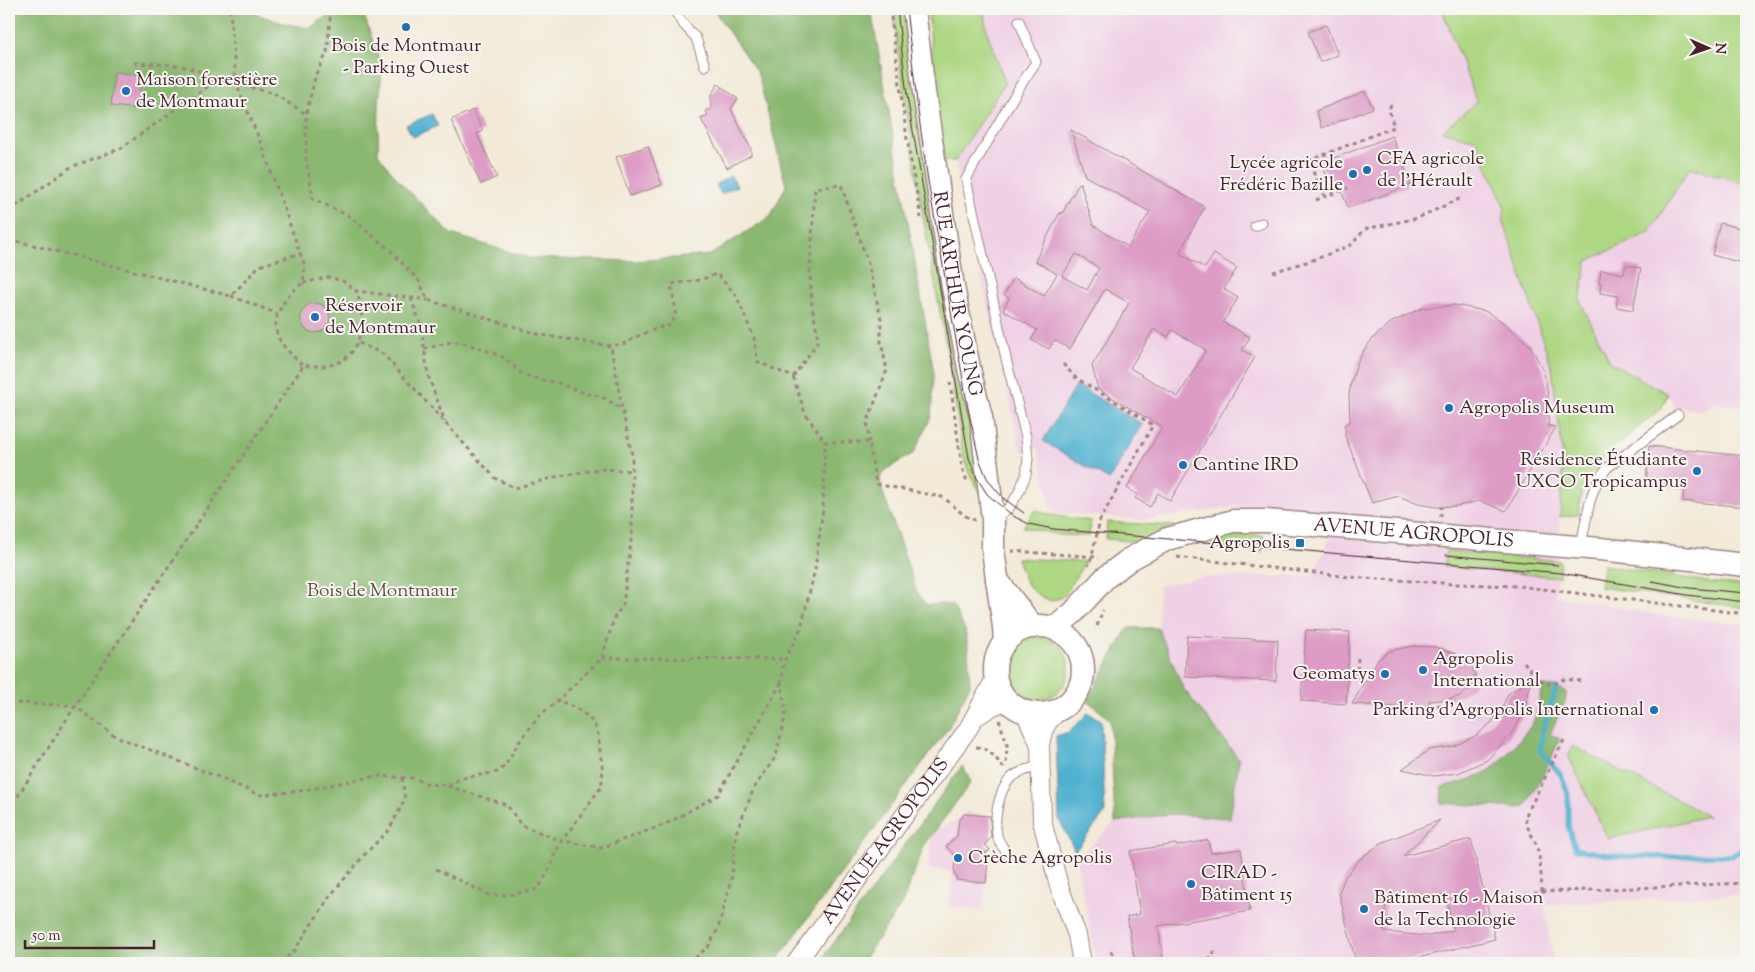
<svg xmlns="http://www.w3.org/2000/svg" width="1755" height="972" font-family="'Sorts Mill Goudy',serif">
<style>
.built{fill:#f0d0e5}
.green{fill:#add783;stroke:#7c7b57}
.forest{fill:#8ab871;stroke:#6a6c4e}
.water{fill:#51b2d0;stroke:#4e687e}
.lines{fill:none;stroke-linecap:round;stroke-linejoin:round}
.stream{stroke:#51b2d0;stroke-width:5}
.building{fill:#dd9bc6;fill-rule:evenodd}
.service-casing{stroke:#9e8482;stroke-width:11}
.minor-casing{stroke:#9e8482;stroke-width:20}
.tertiary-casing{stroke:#9e8482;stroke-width:25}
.path{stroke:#9e8482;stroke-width:3;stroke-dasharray:4 4;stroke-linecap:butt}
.service{stroke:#fff;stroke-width:9}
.minor{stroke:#fff;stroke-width:18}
.tertiary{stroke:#fff;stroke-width:22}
.tram{stroke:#4a1f2b;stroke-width:1}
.poi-dot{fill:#1f6fb2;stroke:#f6f6f2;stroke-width:2}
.labels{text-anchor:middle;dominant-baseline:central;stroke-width:4;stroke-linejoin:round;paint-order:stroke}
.poi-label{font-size:19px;fill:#4a1f2b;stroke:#f6f6f2;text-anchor:start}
.street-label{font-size:19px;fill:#4a1f2b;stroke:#f6f6f2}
.park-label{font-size:19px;fill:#634d41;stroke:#f6f6f2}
</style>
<rect width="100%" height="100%" fill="#f6f6f2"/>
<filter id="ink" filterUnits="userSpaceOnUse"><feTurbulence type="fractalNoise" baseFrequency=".02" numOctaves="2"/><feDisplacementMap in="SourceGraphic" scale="10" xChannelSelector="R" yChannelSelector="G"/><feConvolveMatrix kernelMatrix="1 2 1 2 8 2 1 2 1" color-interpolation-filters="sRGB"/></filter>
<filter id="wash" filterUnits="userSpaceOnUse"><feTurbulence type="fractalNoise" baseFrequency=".0096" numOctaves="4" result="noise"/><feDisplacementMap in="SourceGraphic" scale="20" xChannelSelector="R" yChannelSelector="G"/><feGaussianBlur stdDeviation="1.12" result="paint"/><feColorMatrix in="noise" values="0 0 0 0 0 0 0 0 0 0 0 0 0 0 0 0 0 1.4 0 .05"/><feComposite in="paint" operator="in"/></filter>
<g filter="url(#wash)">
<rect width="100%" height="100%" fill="#f3ead8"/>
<path class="built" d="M983 9H1442L1477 102 1443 131 1476 140 1505 208 1503 220 1552 368 1563 459 1556 597 1581 600 1658 615 1746 624V894L1544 905 1554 963H1097L1076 860 1115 822 1170 814 1230 818 1239 759 1183 688 1158 628 1159 586 1202 577 1312 576 1340 515 1240 506 1144 520 1053 512 1038 449 1021 452 955 161 1005 82 987 32Z
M1690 167 1746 184V407L1714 403 1700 411 1674 405 1668 394 1610 362 1580 301 1587 260 1649 233Z
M966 810 972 811V815L993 817 991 838 985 844 983 855 988 861 982 910 949 906 953 872 928 869 933 832 963 817Z"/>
<path class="green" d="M893 9H909L985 500 969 473 963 456 949 362 922 211 900 66Z
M928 9H983L987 32 1005 82 955 161H941Z
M1442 9H1746V184L1690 167 1649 233 1587 261 1580 301 1610 362 1668 394 1661 409 1605 454 1582 487 1578 515 1560 517 1563 459 1552 368 1503 220 1505 208 1476 140 1442 131 1477 102Z
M1035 510 1050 515 1091 521 1089 536 1059 535 1023 527Z
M1107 522 1174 526 1140 542 1106 539Z
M1220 533 1263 535 1262 552 1219 548Z
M1446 551 1560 561 1559 577 1445 567Z
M1017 558 1085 562 1064 596 1052 601C1028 593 1024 580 1017 558Z
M1603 565 1714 583 1746 585V608L1600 587Z
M1007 668a31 31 0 1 1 62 0a31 31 0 1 1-62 0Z
M1573 746 1708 816 1608 839 1568 755Z"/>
<path class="forest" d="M9 9H243L282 23 310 28 336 9H354L364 15 382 68 379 104 378 154 399 181 451 234 529 258 636 261 710 255 770 217 786 186 758 74 713 9H871L934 373 931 417 914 453 887 469 880 478 882 490 918 595 927 605 944 604 953 606 965 630 968 647 970 685 949 727 775 963H9Z
M1128 628H1158L1183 688 1239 759 1230 818 1170 814 1115 822 1110 720 1087 700Z
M1542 686 1557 687 1567 692 1565 702 1550 734 1560 739 1544 773 1526 805 1519 808 1441 803 1442 787C1459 783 1474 779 1490 770 1499 764 1526 734 1532 724 1538 714 1540 697 1542 686Z
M962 766 971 782 924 846 902 904 861 963H819Z"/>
<path class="water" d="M432 114 438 126 413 137 406 125Z
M731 176 737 186 721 194 716 184Z
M1076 385 1142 424 1109 480 1043 441Z
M1088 713 1101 720 1105 813 1075 851 1059 819 1056 736 1069 732Z"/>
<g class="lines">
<path class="stream" d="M1556 689 1544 726 1540 750 1561 775 1568 794V826L1575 849 1616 856 1667 857 1703 855 1732 856 1746 847"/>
</g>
<g id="blocks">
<path class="building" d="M1326 25 1338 55 1320 62 1308 32Z
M114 72 141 75 138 109 111 106Z
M718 84 738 99 731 109 751 149V155L727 168 701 119 708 116 706 111 711 109V95Z
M1365 91 1373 108 1322 128 1316 111Z
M473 110 483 131 477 134 497 177 481 184 451 120Z
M1071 130 1205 207 1179 253 1205 268 1214 254 1237 268 1224 289 1238 298 1223 322 1250 337 1242 350 1255 357 1170 501 1158 493 1150 507 1135 498 1138 495 1127 488 1162 427 1098 389 1092 366 1129 303 1105 289 1070 349 1054 340 1049 349 1031 340 1037 330 1003 310 1009 298 1004 295 1014 278 1044 296 1057 274 1035 261 1060 212 1061 215 1080 182 1093 225 1128 247 1150 212 1085 176ZM1076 254 1099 268 1087 290 1062 276ZM1154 329 1168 337 1172 330 1206 350 1178 397 1130 368Z
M1392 136 1411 185 1348 208 1341 189 1330 183 1321 163Z
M648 146 662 185 630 196 616 157Z
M1720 223 1746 230V264L1712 255Z
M1626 265 1641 268 1633 310 1616 307 1618 296 1600 293 1601 283H1599L1601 270 1624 274Z
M300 318a15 15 0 1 1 30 0a15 15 0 1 1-30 0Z
M1455 305 1485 311 1500 320 1530 345 1543 370 1546 381 1549 404 1548 426 1556 427 1506 511 1480 501 1458 506 1436 507 1418 504 1399 496 1372 503 1344 433 1346 432 1344 425 1350 422 1349 394 1351 383 1357 363 1364 350 1374 337 1392 322 1422 308Z
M1649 446 1746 456V507L1683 501 1684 488 1646 485Z
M1306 630 1350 632 1346 704 1301 701Z
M1187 636 1278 640 1276 681 1185 677Z
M1412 646 1435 647 1456 654 1464 660 1471 666 1475 674 1474 684 1470 689 1460 696 1450 699 1429 701V709L1352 704 1378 659 1390 651Z
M1532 678 1524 713 1511 734 1487 760 1458 773 1434 776 1402 769 1429 750 1454 746 1477 735 1492 722 1502 708 1508 694Z
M963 814 990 816 991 838 985 844 990 850 983 855 988 861 986 883 956 880 957 877 954 875 955 856 946 846 957 836 959 819 963 817Z
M1440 820 1403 856 1471 839 1495 939 1397 963H1356L1339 893 1345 877 1360 859 1381 843ZM1445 894 1454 930 1429 936 1384 932 1386 895 1434 897Z
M1208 840 1211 853 1241 849 1250 911 1158 926 1164 963H1135L1127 917 1140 914 1130 851 1176 844 1177 846Z"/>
</g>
</g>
<g filter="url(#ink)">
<use href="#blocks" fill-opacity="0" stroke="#9e8482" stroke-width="1"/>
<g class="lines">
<g class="service-casing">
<path id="service" d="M673 9 684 25 696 38 705 66
M1255 226 1262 223
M993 519 1009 508 1019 492 1026 475 1028 459 1026 437 1007 363 966 179 1020 86 1036 62 1019 21
M1580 547C1588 520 1587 490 1607 468L1678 415
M1006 852C1004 848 999 843 998 838 992 822 999 789 1011 778 1019 771 1031 768 1041 766"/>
</g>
<g class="minor-casing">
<g id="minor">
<path d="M1060 709 1048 722 1043 731 1040 745 1042 821 1059 886 1077 935 1082 963"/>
<path d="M1025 712 1040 745"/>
<path d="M975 717 991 707 1007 700"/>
<path id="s1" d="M796 963 968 729 996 677"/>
</g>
</g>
<g class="tertiary-casing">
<g id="tertiary">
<path id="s2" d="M914 9 924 92 953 287 970 373 981 417 993 519V550L1004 627 1005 643"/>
<path d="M997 580 1033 627"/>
<circle cx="1039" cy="670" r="44"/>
<path id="s3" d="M1055 628 1073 613 1105 578 1130 559 1167 539 1233 521H1266L1600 549 1746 565"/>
</g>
</g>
<path class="path" d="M230 9 236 83 262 146 305 267 303 283C292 290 286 298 280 309 267 335 286 349 303 366 312 365 322 367 330 365 364 358 367 316 356 291
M331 9 327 53 316 74 306 114V158L313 199 349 216 390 250 419 281 428 300 541 335 611 346 627 343 635 337 658 328 671 325 676 311 671 284 700 280 717 274 736 295 754 338 758 362 793 377 805 413 825 442
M890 9 907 139 921 218
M134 63C164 64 197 64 222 83
M1325 197 1308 161 1394 127 1389 110 1391 104
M1316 200 1348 188
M9 211 71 167 120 149 210 85 236 83 274 94 306 114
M9 239 231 296 259 266 301 253
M1273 272 1316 259 1351 245 1365 229 1418 218 1461 198
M303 283 329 277 343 281 356 291 428 300
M231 296 278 314
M411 298 421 326 428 375 445 422
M359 343 383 354 495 478 515 488 555 477 599 469 632 471
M424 349 451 342H460L486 350 505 358 521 373 533 378 558 383 587 394 600 396 621 408
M1063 364 1076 378 1153 425 1100 520 1092 556 1088 566
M793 377 817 343V331L812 306 810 271 815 188 841 185 868 263 881 319V342L887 370 867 423 869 442
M950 382 962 468 968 484
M1441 517V507
M1011 551 1099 557
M1177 557 1350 577 1457 584 1518 586 1746 614
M1097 626 1103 610
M602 658 785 659
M1524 662 1536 678 1551 685 1565 679 1582 681
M1357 678 1358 658
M9 704 21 703 75 706 115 736 221 778 259 795 300 791 376 776 414 778 428 784 448 785 462 778 498 772 505 766 519 742 540 715 554 704 602 658 614 618 623 605 632 533V455L622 408 611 346
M1429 706 1443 705
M999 720 1007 744 1006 767
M976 747C989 747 996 759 1004 768
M448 786 507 805 521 825 559 840 601 848 666 824 718 795 781 683
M9 810 75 706 303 366
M436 869 489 895H508L535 890 540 886 551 866 555 853 562 841 601 787C604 774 602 764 600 751 599 746 599 740 598 735 594 715 576 708 558 700
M1542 892C1541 877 1541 859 1536 844 1532 835 1526 827 1525 817L1565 738
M1510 898 1542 892 1746 883
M1111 951 1116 963
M281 963 294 951 330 896 366 853 389 830 405 799 402 777
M689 963 708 947 718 929 731 881 736 833 754 788 776 756 786 712 781 683 785 659 801 628 815 569 823 508 825 442H869L876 484 942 497C954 504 962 517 975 520
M1192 963 1212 958 1216 947"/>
<use href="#service" class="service"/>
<use href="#minor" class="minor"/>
<use href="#tertiary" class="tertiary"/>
<path class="tram" d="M897 9 907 96 969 458 977 478 987 494 1002 507 1015 517 1029 524 1053 529 1561 573 1687 595 1746 602
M906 9 918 111 928 181 968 408 979 459 987 478 992 485 1003 498 1024 513
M1446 555 1558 565
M1652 581 1689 588 1746 593"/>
</g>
</g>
<g class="poi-dot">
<circle cx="406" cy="27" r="5"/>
<circle cx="126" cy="91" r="5"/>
<circle cx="1367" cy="170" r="5"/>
<circle cx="1353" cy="174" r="5"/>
<circle cx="315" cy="317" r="5"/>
<circle cx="1449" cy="408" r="5"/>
<circle cx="1183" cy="465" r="5"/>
<circle cx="1697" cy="471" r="5"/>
<rect x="1295" y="538" width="10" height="10" rx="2.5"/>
<circle cx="1423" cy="670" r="5"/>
<circle cx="1385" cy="674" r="5"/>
<circle cx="1654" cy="710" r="5"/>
<circle cx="958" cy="858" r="5"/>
<circle cx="1191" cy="884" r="5"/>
<circle cx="1364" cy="909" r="5"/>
</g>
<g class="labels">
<g class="poi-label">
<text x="406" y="46" text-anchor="middle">Bois de Montmaur<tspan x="406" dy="22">- Parking Ouest</tspan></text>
<text x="136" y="80">Maison forestière<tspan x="136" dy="22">de Montmaur</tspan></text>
<text x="1377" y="159">CFA agricole<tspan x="1377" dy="22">de l'Hérault</tspan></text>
<text x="1343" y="163" text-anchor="end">Lycée agricole<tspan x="1343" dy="22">Frédéric Bazille</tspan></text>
<text x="325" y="306">Réservoir<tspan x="325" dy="22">de Montmaur</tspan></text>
<text x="1459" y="408">Agropolis Museum</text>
<text x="1687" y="460" text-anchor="end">Résidence Étudiante<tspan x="1687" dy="22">UXCO Tropicampus</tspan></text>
<text x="1193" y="465">Cantine IRD</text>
<text x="1290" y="543" text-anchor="end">Agropolis</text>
<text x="1433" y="659">Agropolis<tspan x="1433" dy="22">International</tspan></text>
<text x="1375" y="674" text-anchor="end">Geomatys</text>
<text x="1644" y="710" text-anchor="end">Parking d'Agropolis International</text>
<text x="968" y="858">Crèche Agropolis</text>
<text x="1201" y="873">CIRAD -<tspan x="1201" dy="22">Bâtiment 15</tspan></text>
<text x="1374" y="898">Bâtiment 16 - Maison<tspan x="1374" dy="22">de la Technologie</tspan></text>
</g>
<g class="street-label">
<text stroke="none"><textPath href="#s2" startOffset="288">RUE ARTHUR YOUNG</textPath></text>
<text stroke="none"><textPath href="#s3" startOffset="394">AVENUE AGROPOLIS</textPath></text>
<text stroke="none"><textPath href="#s1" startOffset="151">AVENUE AGROPOLIS</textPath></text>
</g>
<g class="park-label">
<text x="382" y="591">Bois de Montmaur</text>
</g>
</g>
<rect width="1755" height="972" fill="none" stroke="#f6f6f2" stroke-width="30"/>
<g transform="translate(1708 48) rotate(92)" stroke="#f6f6f2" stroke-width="4" paint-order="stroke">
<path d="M0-4L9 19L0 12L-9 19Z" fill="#4a1f2b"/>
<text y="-8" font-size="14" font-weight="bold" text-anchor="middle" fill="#4a1f2b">N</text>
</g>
<path d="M25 940v8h129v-8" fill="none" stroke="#4a1f2b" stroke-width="2.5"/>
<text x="32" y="940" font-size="15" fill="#4a1f2b" stroke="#f6f6f2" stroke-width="4" paint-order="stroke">50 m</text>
</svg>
